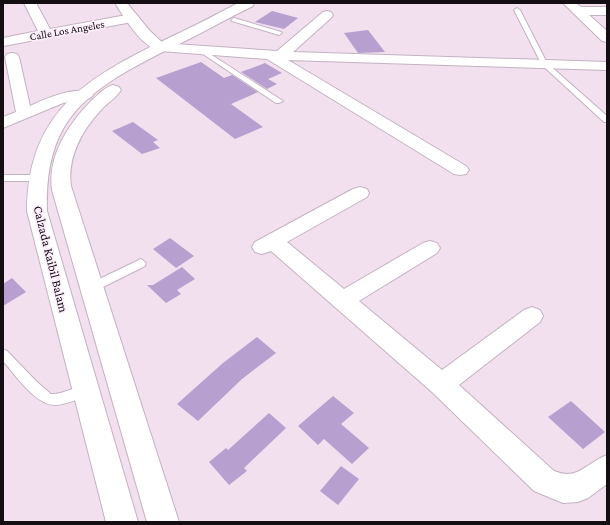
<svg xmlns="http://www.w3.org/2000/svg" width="610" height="525" font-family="'Crimson Pro',serif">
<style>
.building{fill:#b79fcf}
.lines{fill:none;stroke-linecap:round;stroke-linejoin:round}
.service-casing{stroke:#c3b2c1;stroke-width:2}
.minor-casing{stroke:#c3b2c1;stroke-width:2}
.tertiary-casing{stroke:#c3b2c1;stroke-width:2}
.primary-casing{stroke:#c3b2c1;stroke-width:2}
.service{fill:#fff;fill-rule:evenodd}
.minor{fill:#fff;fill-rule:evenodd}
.tertiary{fill:#fff;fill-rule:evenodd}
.primary{fill:#fff;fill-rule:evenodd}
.labels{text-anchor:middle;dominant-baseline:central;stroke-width:3.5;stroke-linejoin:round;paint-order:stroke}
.far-street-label{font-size:11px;fill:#140e13;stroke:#fdeefb}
.street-label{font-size:13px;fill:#140e13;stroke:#fdeefb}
</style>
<rect width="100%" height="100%" fill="#f2e0ef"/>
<path class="building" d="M272 11 298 18 284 29 255 22Z
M368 30 385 52 358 53 344 33Z
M201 62 224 78 232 75 258 92 231 104 263 127 235 139 156 78Z
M265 63 282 73 268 79 277 84 267 89 241 72Z
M133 122 158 140 153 142 160 148 142 154 112 131Z
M170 238 194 256 176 268 153 249Z
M182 267 195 279 177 290 181 294 166 303 147 285H153Z
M12 278 26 292 3 306V284Z
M257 337 276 353 242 379 198 421 177 404 223 363Z
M333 396 354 413 341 424 369 448 352 464 324 439 318 445 298 426Z
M571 401 605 432 583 449 548 417Z
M269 413 286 428 244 468 247 471 229 485 209 462 226 448 228 450Z
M341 466 359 479 338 505 320 491Z"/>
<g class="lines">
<g class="service-casing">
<path id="service" d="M517 8 520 10 547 63 607 116V122H604L542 65 514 10Z
M234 18 281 32 282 33 279 35 232 21 231 20Z
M200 50H204L283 101 279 103H276L200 52Z
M3 175H38L42 178 38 181H3Z
M141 259 146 263 145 266 95 291H87L86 288 87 285Z
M3 349 7 351 37 382 51 394C64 395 81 383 90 386L92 390 90 394C79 398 67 405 55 405 35 405 15 374 3 361Z"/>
</g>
<g class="minor-casing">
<path id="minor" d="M24 3H36L50 29 132 14 136 15 138 18 136 21 132 22 3 46V38L38 31Z
M563 3H576L581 7H607V15H589L607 31V42L602 41Z
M327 11 331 12 333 15 331 18 293 52 607 62V70L288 60 466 166 469 170 466 174 460 175 454 174 267 59 160 51 155 50 153 47 155 44 160 43 277 51 323 12Z
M12 53 17 54 19 57 30 106C47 98 72 87 90 92L93 95 90 98 63 103 3 128V117L16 112 5 57 7 54Z
M360 187 367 189 369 193 367 197 287 242 344 289 423 243 430 241 437 243 440 248 437 253 359 301 442 370 524 310 532 307 540 310 543 316 540 322 459 385 554 471C578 481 586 463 607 455V484L588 498 578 502 563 503 534 491 432 392 271 251 262 254 255 252 252 247 255 242 353 189Z"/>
</g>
<g class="tertiary-casing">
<path id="tertiary" d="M115 3H127L149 30 167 47 165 50C146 55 124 17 115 3Z"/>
</g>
<g class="primary-casing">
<path id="primary" d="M238 3H254L253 6C232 16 211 28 191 38 150 59 95 82 68 121 50 147 46 180 47 211L138 522H106L27 211C28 107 92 75 175 35 197 25 217 14 238 3Z
M113 85 119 87 121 90C116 98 107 103 101 110 82 130 67 158 71 186L179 522H147L52 190C47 155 70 122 93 99 99 94 105 87 113 85Z"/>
</g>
<use href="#service" class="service"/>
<use href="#minor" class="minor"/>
<use href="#tertiary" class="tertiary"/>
<use href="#primary" class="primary"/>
</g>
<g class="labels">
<g class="far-street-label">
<text transform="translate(67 30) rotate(-10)">Calle Los Angeles</text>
</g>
<g class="street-label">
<text transform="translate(51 259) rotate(76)">Calzada Kaibil Balam</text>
</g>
</g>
<rect width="610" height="525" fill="none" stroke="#140e13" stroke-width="8"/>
</svg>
